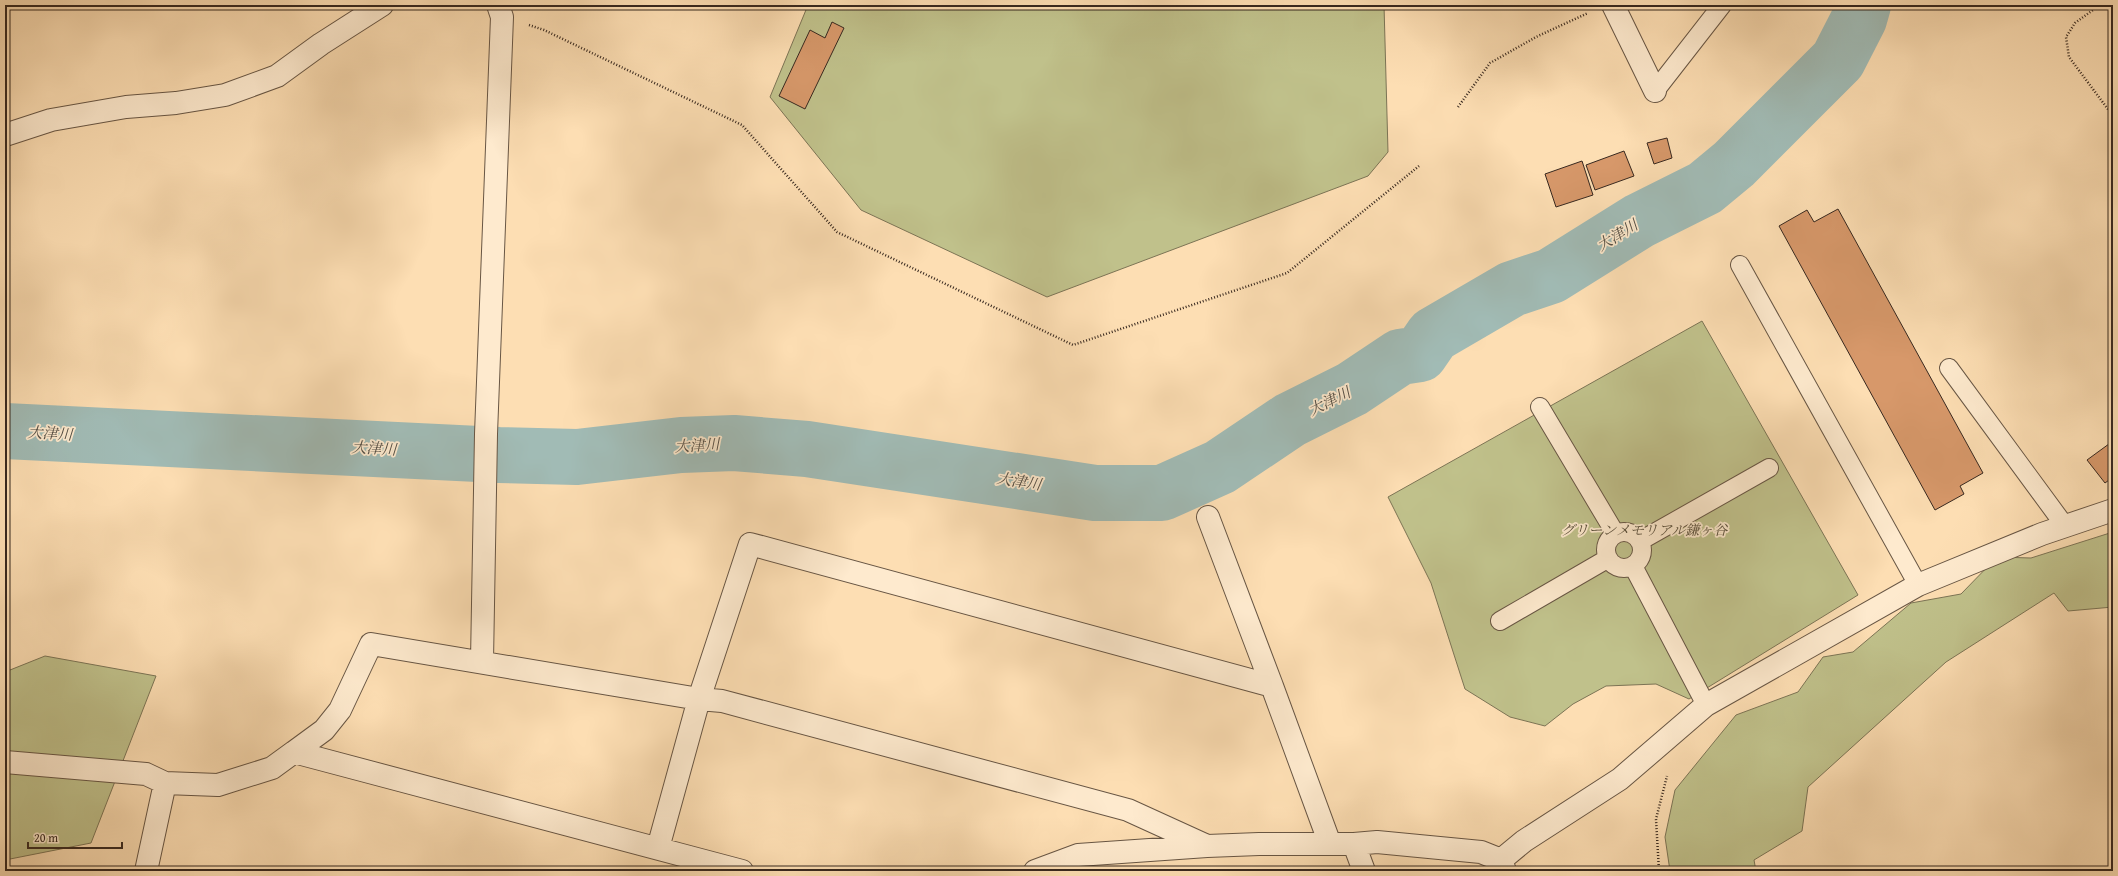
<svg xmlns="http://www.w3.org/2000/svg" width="2118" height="876" font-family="'Gentium Book Plus','Noto Serif JP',serif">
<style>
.green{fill:#c0c18b;stroke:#7c7455}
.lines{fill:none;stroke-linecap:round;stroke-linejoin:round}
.river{stroke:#a1bbb5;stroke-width:56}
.building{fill:#d7986a;stroke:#37281f}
.service-casing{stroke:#685644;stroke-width:20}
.minor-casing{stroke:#685644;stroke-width:24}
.path{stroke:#37281f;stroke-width:2.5;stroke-dasharray:1 2;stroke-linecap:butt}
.service{stroke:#feeace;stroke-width:18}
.minor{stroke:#feeace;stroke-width:22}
.labels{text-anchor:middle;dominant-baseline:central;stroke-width:3.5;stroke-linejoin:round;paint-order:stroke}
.park-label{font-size:14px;font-style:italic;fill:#594e3a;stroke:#feeace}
.water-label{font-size:15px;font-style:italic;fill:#524d44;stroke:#feeace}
</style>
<rect width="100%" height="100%" fill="#fddeb3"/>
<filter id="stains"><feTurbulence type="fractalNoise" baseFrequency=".005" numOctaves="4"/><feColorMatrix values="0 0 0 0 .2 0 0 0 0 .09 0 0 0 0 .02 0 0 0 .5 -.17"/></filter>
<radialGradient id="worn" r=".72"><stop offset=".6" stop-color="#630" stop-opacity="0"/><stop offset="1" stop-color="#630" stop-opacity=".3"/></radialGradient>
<path class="green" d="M808 5H1384L1388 152 1368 176 1047 297 861 210 770 97Z
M1702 321 1858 595 1689 699 1656 684 1606 686 1573 704 1545 726 1510 717 1465 689 1431 583 1388 497Z
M2113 532V607L2068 611 2054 593 1946 662 1808 787 1802 831 1754 860 1756 871H1670L1665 837 1675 790 1736 715 1798 692 1823 657 1853 652 1911 603 1961 594 1997 557 2031 558Z
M45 656 156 676 91 843 5 860V672Z"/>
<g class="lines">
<path class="river" d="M5 431 499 455 577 457 681 445 734 443 807 449 1095 493H1162L1220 467 1290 420 1352 389 1400 357 1420 354 1433 335 1512 289 1551 276 1639 221 1705 188 1734 164 1838 60 1859 19 1863 5"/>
</g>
<path class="building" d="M832 22 844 28 805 109 779 96 810 30 825 38Z
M1667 138 1672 158 1654 164 1647 143Z
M1624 151 1634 176 1595 190 1586 165Z
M1582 161 1593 195 1556 207 1545 174Z
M1838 209 1983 473 1960 486 1964 494 1935 510 1779 226 1807 210 1814 222Z
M2113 441V477L2105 483 2087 460Z"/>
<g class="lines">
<g class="service-casing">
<path id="service" d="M1655 91 1722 5
M1740 265 1918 585
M1949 368 2065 526
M1540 407 1615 533
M1606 550a18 18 0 1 1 36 0a18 18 0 1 1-36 0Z
M1640 541 1769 468
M1633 566 1706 705
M1500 621 1607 559"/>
</g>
<g class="minor-casing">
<path id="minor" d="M1613 5 1655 91
M5 135 51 120 126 107 176 103 225 95 277 76 321 44 382 5
M1208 517 1272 686
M482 661 486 434 502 17 498 5
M294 752 324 730 340 710 371 644 699 699 722 701 1128 810 1207 846
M5 762 146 774 165 783 146 871
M165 783 218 785 272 768 294 752 742 871
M1354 844 1364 871
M658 848 699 699 750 544 1272 686 1330 844
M1501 860 1524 841 1620 779 1706 705 1918 585 2042 534 2113 510
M1035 871 1078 855 1207 846 1259 844H1354L1377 842 1481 852 1501 860 1505 871"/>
</g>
<path class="path" d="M2100 5 2075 23 2066 37 2069 57 2113 116
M529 25 544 30 742 125 837 232 1073 345 1287 273 1419 166
M1458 107 1490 63 1536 37 1588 13
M1659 871 1656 819 1667 776"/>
<use href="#service" class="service"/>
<use href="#minor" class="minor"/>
</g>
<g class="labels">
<g class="park-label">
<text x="1644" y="530">グリーンメモリアル鎌ヶ谷</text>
</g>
<g class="water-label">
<text transform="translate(1617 235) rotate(-32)">大津川</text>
<text transform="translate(1329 401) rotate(-27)">大津川</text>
<text transform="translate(50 433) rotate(3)">大津川</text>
<text transform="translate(697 445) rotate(-3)">大津川</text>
<text transform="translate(374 448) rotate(3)">大津川</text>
<text transform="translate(1019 481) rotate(9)">大津川</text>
</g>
</g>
<rect width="2118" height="876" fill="none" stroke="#fddeb3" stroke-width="20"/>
<rect x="6" y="6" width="2106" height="864" fill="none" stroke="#37281f" stroke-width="2"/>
<rect x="10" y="10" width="2098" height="856" fill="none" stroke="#37281f"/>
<path d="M28 842v6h94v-6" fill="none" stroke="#37281f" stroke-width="2"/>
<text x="34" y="842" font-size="12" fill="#37281f" stroke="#feeace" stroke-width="3" paint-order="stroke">20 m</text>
<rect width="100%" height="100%" filter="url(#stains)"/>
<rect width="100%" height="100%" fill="url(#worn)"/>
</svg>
